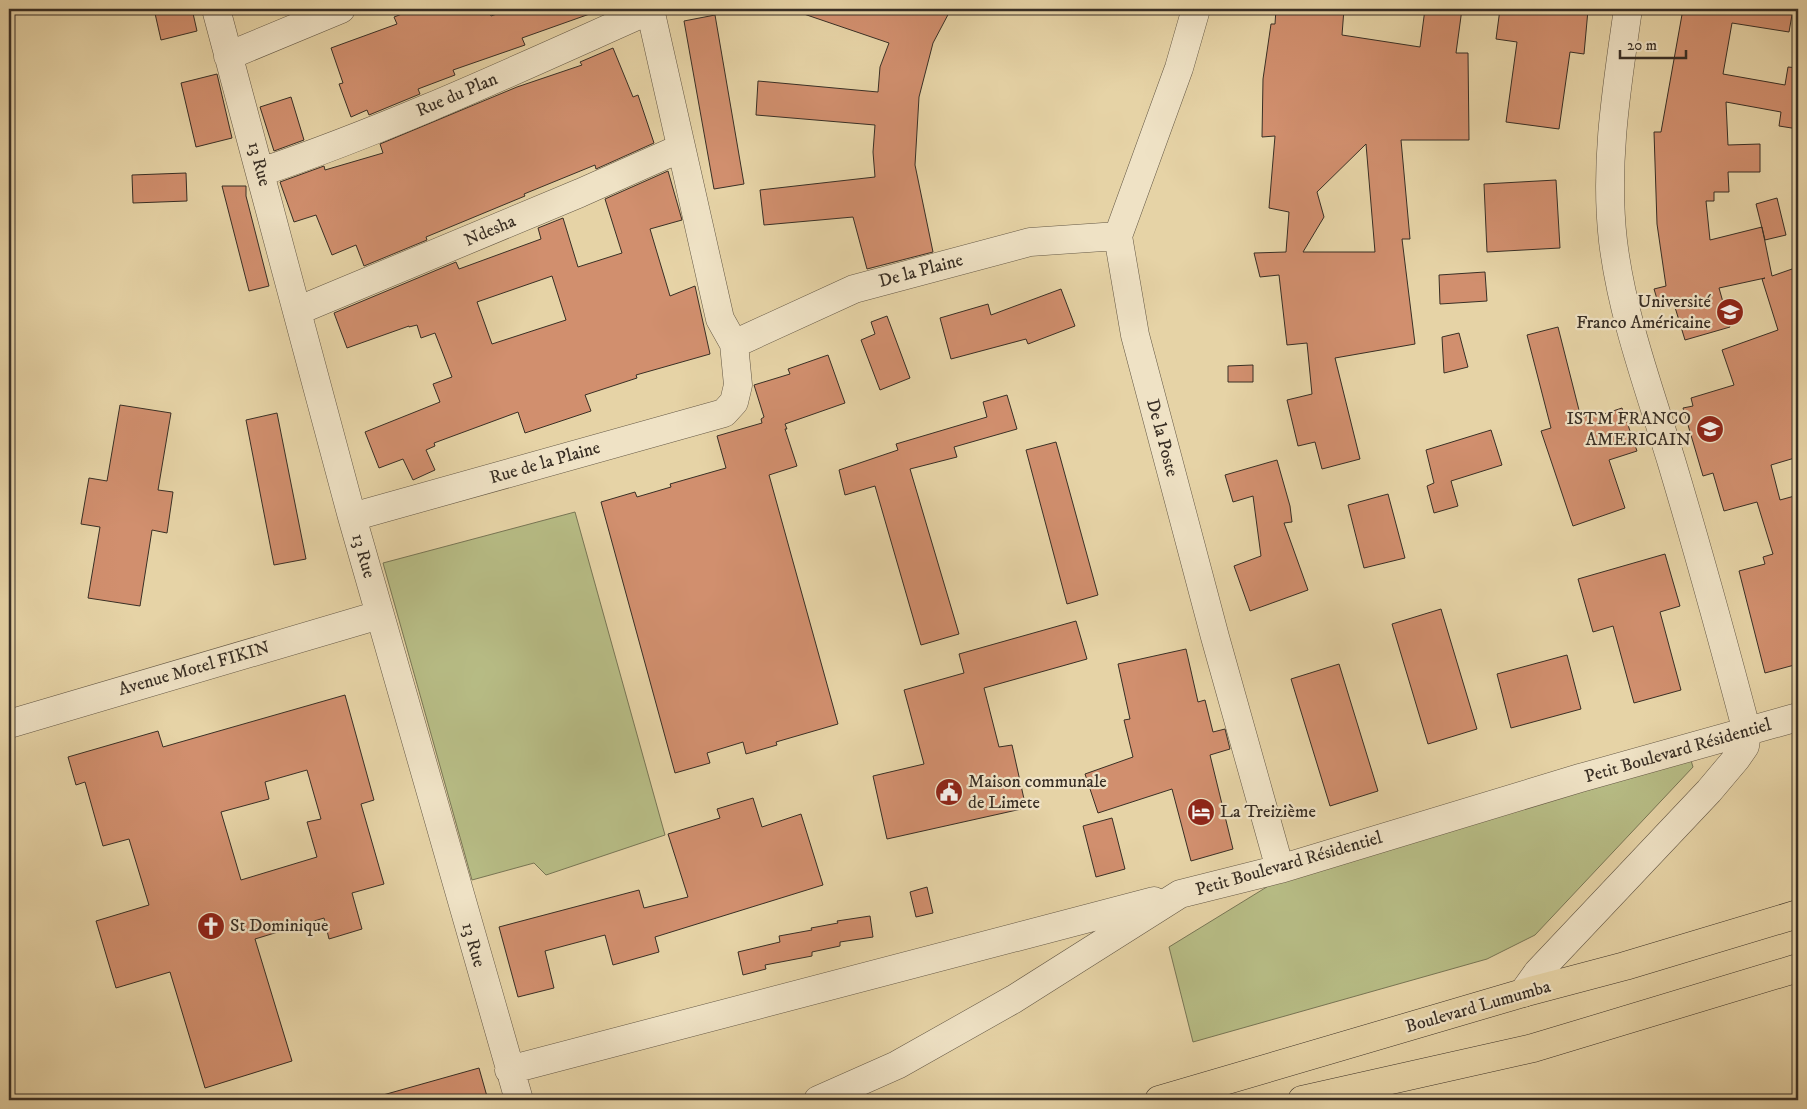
<svg xmlns="http://www.w3.org/2000/svg" width="1807" height="1109" font-family="'IM FELL DW Pica',serif">
<style>
.green{fill:#b7bc85;stroke:#787655}
.building{fill:#d18f6e;stroke:#392f25;fill-rule:evenodd}
.lines{fill:none;stroke-linecap:round;stroke-linejoin:round}
.minor-casing{stroke:#645845;stroke-width:29}
.highway-casing{stroke:#392f25;stroke-width:29}
.minor{stroke:#efe2c5;stroke-width:28}
.highway{stroke:#e6d3a6;stroke-width:28}
.labels{text-anchor:middle;dominant-baseline:central;stroke-width:4.5;stroke-linejoin:round;paint-order:stroke}
.street-label{font-size:18px;fill:#392f25;stroke:#efe2c5}
.poi-label{font-size:18px;fill:#392f25;stroke:#efe2c5;text-anchor:start}
</style>
<rect width="100%" height="100%" fill="#e6d3a6"/>
<filter id="stains"><feTurbulence type="fractalNoise" baseFrequency=".004" numOctaves="4"/><feColorMatrix values="0 0 0 0 .2 0 0 0 0 .09 0 0 0 0 .02 0 0 0 .5 -.17"/></filter>
<radialGradient id="worn" r=".72"><stop offset=".6" stop-color="#630" stop-opacity="0"/><stop offset="1" stop-color="#630" stop-opacity=".3"/></radialGradient>
<path class="green" d="M575 512 665 835 546 875 534 863 472 880 383 563Z
M1689 754 1693 767 1535 935 1487 959 1193 1042 1169 947 1270 885Z"/>
<path class="building" d="M154 9H192L197 31 161 40Z
M415 9H488L491 16 511 9H597L598 11 522 38 525 45 453 70 455 75 418 89 420 94 369 115 367 110 351 117 339 84 343 83 331 48 397 24 394 17Z
M798 9H951L933 43 919 97 915 165 933 252 867 269 853 217 764 225 760 190 875 177 873 152 875 125 756 115 758 81 878 92 880 67 889 43 798 12Z
M1276 9H1344L1342 35 1420 47 1425 9H1462L1456 53H1468L1469 140H1401L1410 239H1402L1415 344 1335 358 1360 459 1322 469 1315 442 1298 446 1287 400 1312 394 1307 343 1287 345 1279 275 1260 277 1254 253 1286 252 1289 212 1269 208 1275 136 1262 137 1263 79 1271 24H1275ZM1366 144 1375 252H1303L1324 217 1317 192Z
M1500 9H1548L1566 11V9L1588 10 1584 54 1570 52 1559 129 1506 122 1517 42 1496 39Z
M1683 9H1793L1789 32 1732 23 1723 74 1785 85 1788 67 1798 68V129L1779 126 1781 112 1726 102 1728 145 1760 144V172H1728L1729 192H1714V201H1706L1710 240 1762 227 1772 276 1795 268 1798 278V457L1771 465 1780 500 1798 495V664L1765 673 1739 571 1765 564 1763 557 1773 554 1757 502 1724 511 1713 473 1703 476 1683 408 1693 406 1691 398 1734 385 1722 350 1778 330 1762 279 1765 278 1719 288 1730 327 1685 340 1674 304 1660 309 1654 289 1666 286 1657 224 1654 132H1661Z
M715 15 744 184 714 189 684 21Z
M613 48 633 97 638 95 654 143 596 169 595 165 524 194 525 196 426 237 427 240 364 266 356 245 332 255 316 215 294 222 280 182 324 166 325 170 383 153 380 144 517 87 582 65 580 62Z
M217 74 232 138 196 147 181 83Z
M291 97 304 140 274 151 260 107Z
M668 171 682 220 650 229 670 296 695 286 710 354 636 375 637 378 585 395 591 411 525 433 518 412 434 443 435 446 426 450 435 470 413 480 403 459 379 468 365 432 440 402 433 384 452 377 435 333 421 338 417 325 409 327V326L347 348 334 313 456 262 459 269 541 239 538 228 563 218 578 267 622 253 605 199ZM552 276 566 320 492 344 477 302Z
M186 173 187 201 133 203 132 175Z
M1556 180 1560 248 1487 252 1484 184Z
M222 186H246V196L269 286 249 291Z
M1777 198 1786 235 1765 240 1756 204Z
M1485 272 1487 301 1440 304 1439 275Z
M1061 289 1075 326 1028 344 1026 339 951 359 940 318 988 304 991 315Z
M887 316 910 378 880 390 861 340 875 334 871 322Z
M1558 327 1581 418 1593 413 1595 417 1622 408 1637 451 1609 460 1625 508 1573 526 1541 431 1551 428 1527 335Z
M1459 333 1468 367 1444 373 1442 337Z
M828 355 845 403 785 424 787 429H785L797 466 769 475 838 724 776 742 777 745 746 754 743 742 707 753 710 763 675 773 601 502 635 492 637 497 671 487 670 484 726 468 717 436 762 423 761 419 764 417 754 385 790 374 788 369Z
M1253 365V382H1228V366Z
M1007 395 1017 429 954 447 957 457 910 469 959 634 921 645 875 486 845 495 839 470 898 450 896 444 987 417 983 402Z
M120 405 171 413 158 490 173 492 167 533 152 530 140 606 88 598 100 527 81 524 89 478 107 481Z
M277 413 306 559 274 565 246 420Z
M1491 430 1502 465 1451 481 1458 506 1434 513 1427 486 1434 483 1426 450Z
M1056 442 1098 595 1067 604 1026 450Z
M1277 460 1290 506 1292 522 1284 523 1308 590 1250 611 1234 566 1261 556 1253 496 1233 502 1225 475Z
M1388 494 1405 558 1364 568 1348 505Z
M1665 554 1680 606 1660 612 1681 690 1634 703 1613 626 1593 632 1578 579Z
M1441 609 1477 729 1428 744 1392 624Z
M1076 621 1087 659 984 688 999 747 1012 745 1026 808 887 839 873 776 924 764 904 690 964 673 959 654Z
M1186 649 1198 702 1205 700 1213 732 1225 729 1230 749 1210 755 1233 849 1191 861 1172 789 1098 813 1085 774 1133 757 1124 720 1130 719 1118 664Z
M1567 655 1581 709 1511 728 1497 674Z
M1339 664 1378 791 1330 806 1291 679Z
M345 695 374 800 361 804 384 884 352 893 362 929 329 939 324 918 255 939 292 1061 205 1088 170 972 116 988 96 921 149 905 129 839 103 846 85 782 76 785 68 757 158 731 163 747ZM307 770 321 819 307 822 317 857 241 880 221 812 269 799 265 782Z
M753 798 762 827 801 814 823 885 655 937 659 952 613 965 605 935 545 951 554 988 518 997 499 927 639 890 644 908 688 897 668 834 720 818 717 809Z
M1112 818 1125 869 1096 877 1083 826Z
M927 887 933 913 916 917 910 892Z
M870 916 873 937 840 942V946L812 952V956L765 965 766 969 743 975 738 952 780 942 779 936 812 930 811 928 838 923 837 921Z
M479 1068 488 1100H384L383 1095Z"/>
<g class="lines">
<g class="minor-casing">
<path id="minor" d="M216 9 352 517 519 1100
M1196 9 1179 68 1118 236 1135 335 1215 637 1280 869
M228 56 341 9
M261 172C394 127 522 67 650 10
M297 311 580 193 681 148
M734 344 854 289 1030 242 1118 236
M352 517 724 413 734 402 738 385 734 344 720 319 650 9
M9 724 379 615
M1523 993 1538 972 1709 791 1736 759 1745 746 1747 732C1723 641 1698 550 1671 460 1649 388 1622 316 1613 241 1604 163 1617 86 1628 9
M509 1070 1154 901
M818 1100 897 1065 1014 999 1180 894 1280 869 1580 778 1798 717"/>
</g>
<g class="highway-casing">
<path id="highway" d="M1159 1100 1523 993 1625 966 1798 914
M1302 1100 1533 1048 1798 968"/>
</g>
<use href="#minor" class="minor"/>
<use href="#highway" class="highway"/>
</g>
<defs>
<g id="university-disc" transform="scale(1.4375)"><circle r="9.5" fill="#8f2418" stroke="#efe2c5"/><path d="M0-5L7-2L0 1L-7-2ZM-4 1L0 2.5L4 1V4Q0 6-4 4Z" fill="#fff"/></g>
<g id="civic-disc" transform="scale(1.4375)"><circle r="9.5" fill="#8f2418" stroke="#efe2c5"/><path d="M-.6-6.5H3V-4.5H.6V-3L4-1V1h2V6H-6V1h2V-1L-.6-3ZM-1.2 2.5V6h2.4V2.5Z" fill="#fff"/></g>
<g id="hotel-disc" transform="scale(1.4375)"><circle r="9.5" fill="#8f2418" stroke="#efe2c5"/><path d="M-6-4.5h1.5V1H6V5H4.5V3h-9V5H-6ZM-4 0a1.8 1.8 0 1 1 3.6 0ZM.5 0V-2.5h3Q6-2.5 6 0Z" fill="#fff"/></g>
<g id="church-disc" transform="scale(1.4375)"><circle r="9.5" fill="#8f2418" stroke="#efe2c5"/><path d="M-1.2-6h2.4v3.5h3.3v2.4h-3.3V6h-2.4V-.1h-3.3v-2.4h3.3Z" fill="#fff"/></g>
</defs>
<g fill-rule="evenodd">
<use href="#university-disc" x="1730" y="312"/>
<use href="#university-disc" x="1710" y="429"/>
<use href="#civic-disc" x="949" y="792"/>
<use href="#hotel-disc" x="1201" y="812"/>
<use href="#church-disc" x="211" y="926"/>
</g>
<g class="labels">
<g class="street-label">
<text transform="translate(457 95) rotate(-23)">Rue du Plan</text>
<text transform="translate(259 164) rotate(75)">13 Rue</text>
<text transform="translate(490 231) rotate(-23)">Ndesha</text>
<text transform="translate(921 271) rotate(-15)">De la Plaine</text>
<text transform="translate(1162 438) rotate(75)">De la Poste</text>
<text transform="translate(545 463) rotate(-16)">Rue de la Plaine</text>
<text transform="translate(363 556) rotate(74)">13 Rue</text>
<text transform="translate(194 669) rotate(-16)">Avenue Motel FIKIN</text>
<text transform="translate(1678 751) rotate(-16)">Petit Boulevard Résidentiel</text>
<text transform="translate(1289 864) rotate(-16)">Petit Boulevard Résidentiel</text>
<text transform="translate(473 945) rotate(74)">13 Rue</text>
<text transform="translate(1478 1007) rotate(-16)">Boulevard Lumumba</text>
</g>
<g class="poi-label">
<text x="1711" y="302" text-anchor="end">Université<tspan x="1711" dy="21">Franco Américaine</tspan></text>
<text x="1691" y="419" text-anchor="end">ISTM FRANCO<tspan x="1691" dy="21">AMERICAIN</tspan></text>
<text x="968" y="782">Maison communale<tspan x="968" dy="21">de Limete</tspan></text>
<text x="1220" y="812">La Treizième</text>
<text x="230" y="926">St Dominique</text>
</g>
</g>
<rect width="1807" height="1109" fill="none" stroke="#e6d3a6" stroke-width="30"/>
<rect x="10" y="10" width="1787" height="1089" fill="none" stroke="#392f25" stroke-width="2.5"/>
<rect x="15" y="15" width="1777" height="1079" fill="none" stroke="#392f25"/>
<path d="M1620 50v8h66v-8" fill="none" stroke="#392f25" stroke-width="2.5"/>
<text x="1627" y="50" font-size="15" fill="#392f25" stroke="#efe2c5" stroke-width="4" paint-order="stroke">20 m</text>
<rect width="100%" height="100%" filter="url(#stains)"/>
<rect width="100%" height="100%" fill="url(#worn)"/>
</svg>
